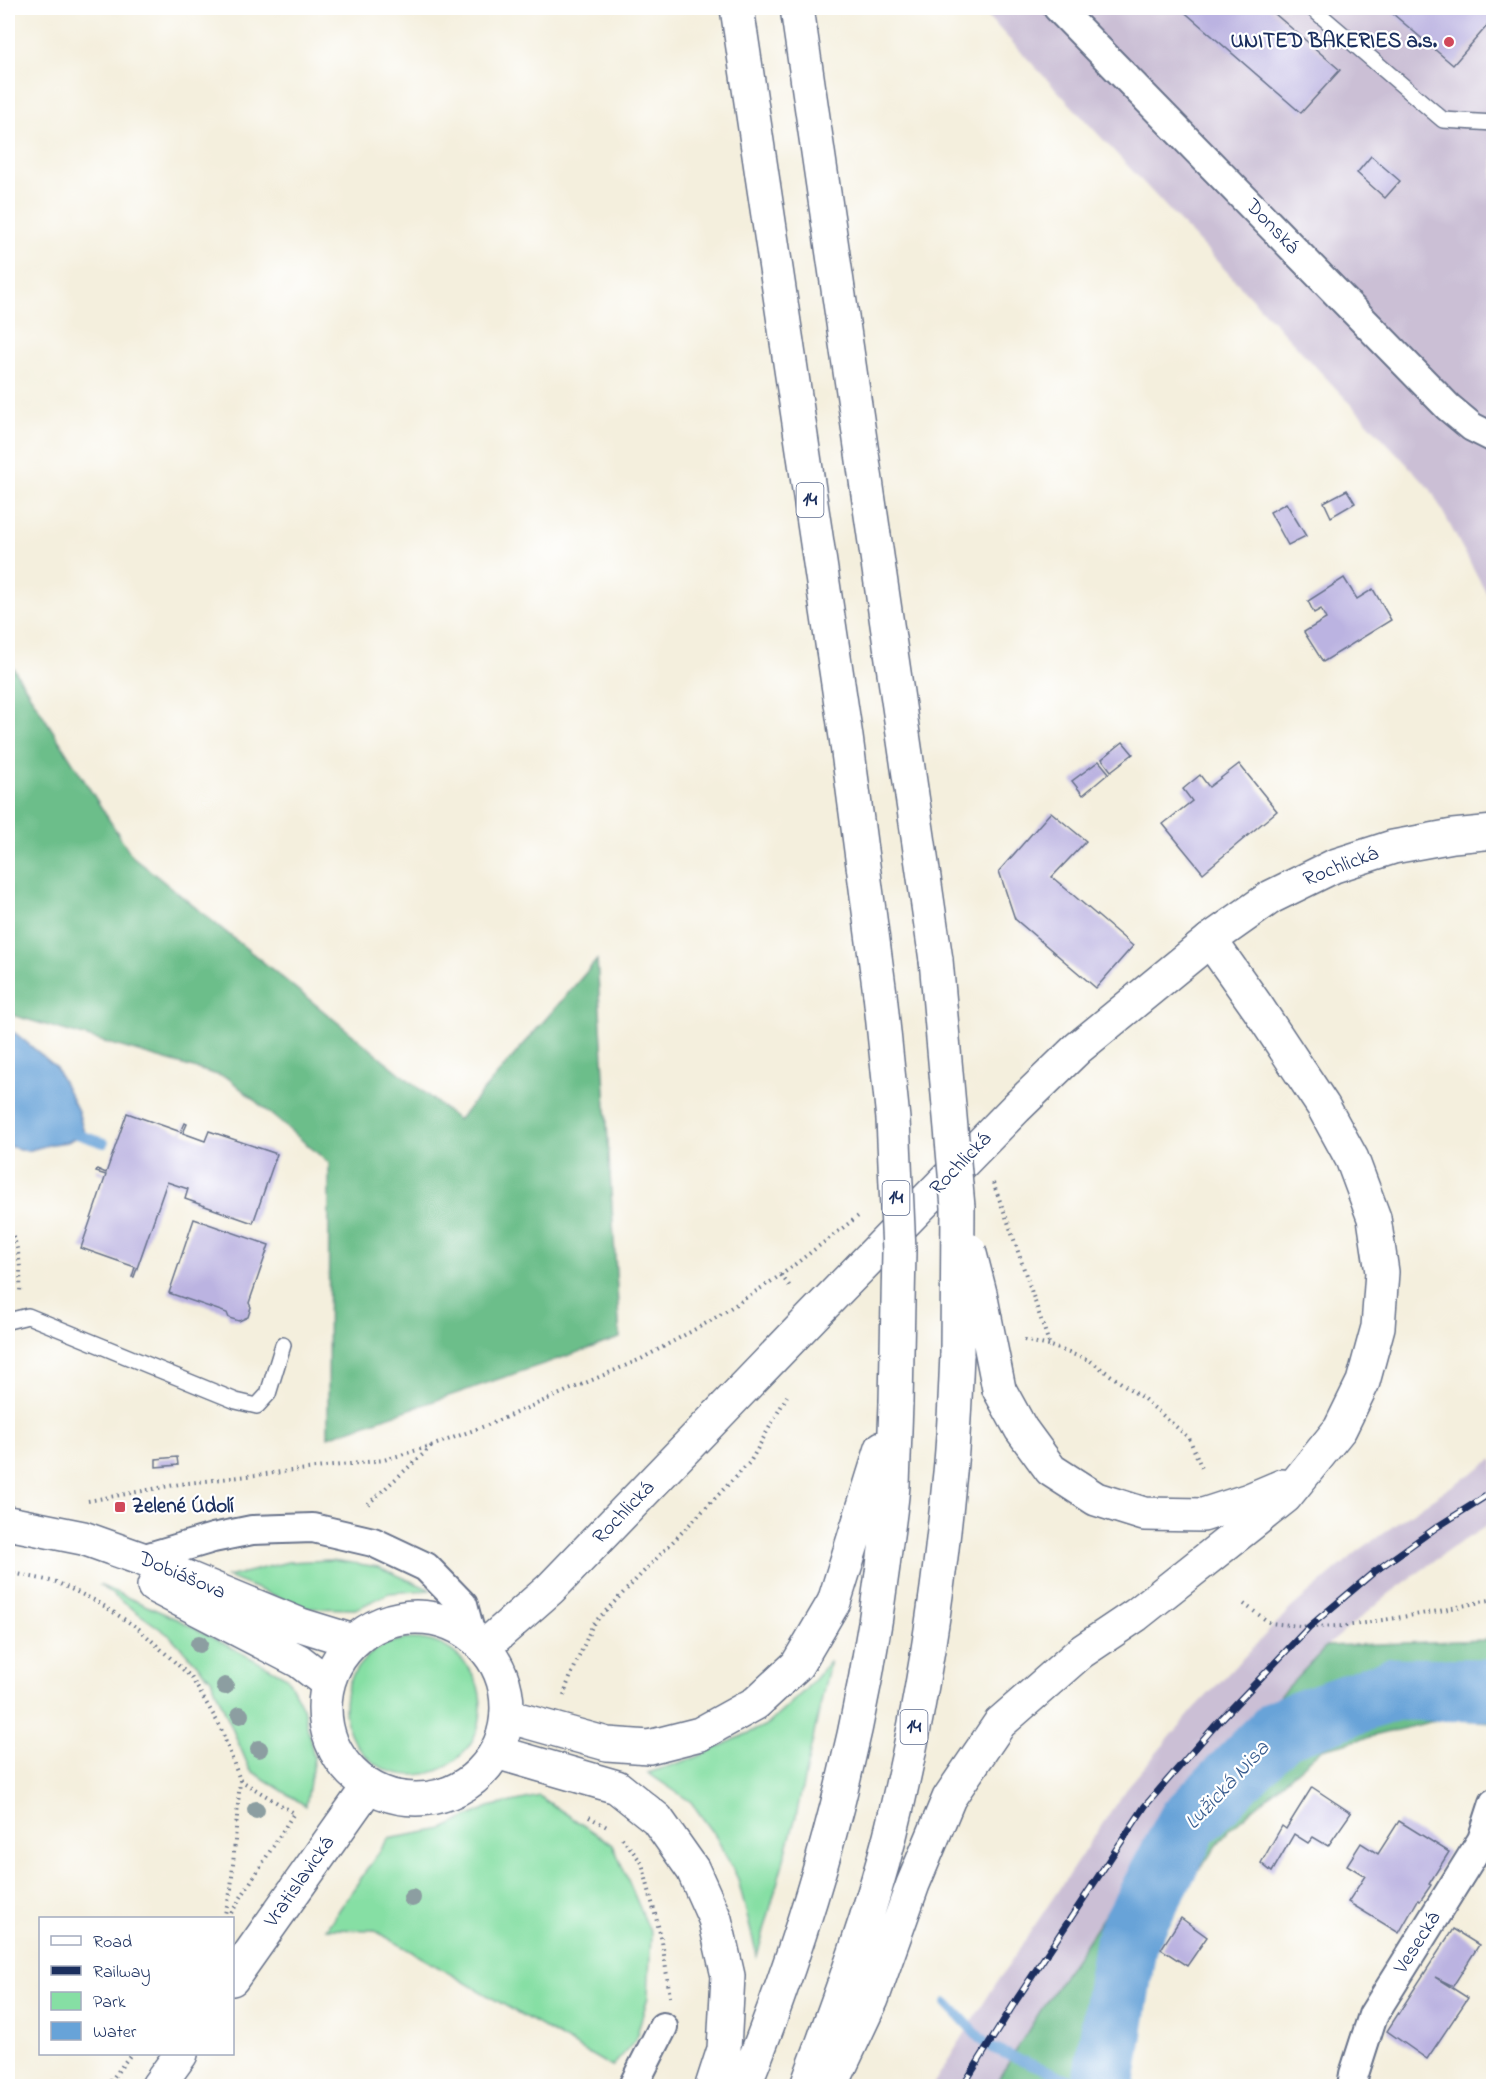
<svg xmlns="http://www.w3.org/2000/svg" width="1501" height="2094" font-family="'Indie Flower',sans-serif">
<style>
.industrial{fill:#cbbfd5}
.green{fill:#86dfa4;stroke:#508781;stroke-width:1.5}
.forest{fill:#6cbe8a;stroke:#447674;stroke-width:1.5}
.water{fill:#67a3d8;stroke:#41699b;stroke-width:1.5}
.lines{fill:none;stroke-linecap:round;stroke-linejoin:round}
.stream{stroke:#67a3d8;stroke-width:10}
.river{stroke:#67a3d8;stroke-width:63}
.building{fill:#bbb3e1}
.lane-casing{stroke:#67728a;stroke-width:18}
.street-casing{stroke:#67728a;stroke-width:32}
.secondary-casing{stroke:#67728a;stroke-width:36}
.highway-casing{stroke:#67728a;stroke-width:36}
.path{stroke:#67728a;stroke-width:4;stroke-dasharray:1.5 4.5;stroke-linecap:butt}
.lane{stroke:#fff;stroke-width:15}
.street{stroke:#fff;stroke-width:28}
.secondary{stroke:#fff;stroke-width:33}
.highway{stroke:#fff;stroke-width:33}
.rail-casing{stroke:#1b2f5e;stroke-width:7}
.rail{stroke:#fff;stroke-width:4.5;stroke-dasharray:14;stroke-linecap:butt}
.highway-bridge-casing{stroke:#67728a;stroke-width:36;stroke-linecap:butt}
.highway-bridge{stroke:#fff;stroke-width:33}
.tree{fill:#8c9ea1}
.poi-dot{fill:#d1495b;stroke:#fff;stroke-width:2}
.labels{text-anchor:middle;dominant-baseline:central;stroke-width:4.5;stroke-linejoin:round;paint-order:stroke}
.shield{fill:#fff;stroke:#5f6d8e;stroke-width:1.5}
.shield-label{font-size:20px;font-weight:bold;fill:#1b2f5e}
.poi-label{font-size:21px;font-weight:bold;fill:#1b2f5e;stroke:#fff;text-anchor:end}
.street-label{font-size:21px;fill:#1b2f5e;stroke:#fff}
.water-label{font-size:22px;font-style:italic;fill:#395d8f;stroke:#fff}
</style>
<rect width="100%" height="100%" fill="#fff"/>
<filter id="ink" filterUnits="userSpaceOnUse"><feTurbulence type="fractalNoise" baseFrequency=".0167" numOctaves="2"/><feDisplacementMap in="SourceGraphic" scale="12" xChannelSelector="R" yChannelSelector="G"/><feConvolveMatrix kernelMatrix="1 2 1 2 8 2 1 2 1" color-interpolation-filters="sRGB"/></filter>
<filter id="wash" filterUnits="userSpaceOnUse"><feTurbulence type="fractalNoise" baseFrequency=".008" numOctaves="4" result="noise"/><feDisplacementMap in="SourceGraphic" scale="24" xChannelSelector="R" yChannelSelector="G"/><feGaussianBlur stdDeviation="1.35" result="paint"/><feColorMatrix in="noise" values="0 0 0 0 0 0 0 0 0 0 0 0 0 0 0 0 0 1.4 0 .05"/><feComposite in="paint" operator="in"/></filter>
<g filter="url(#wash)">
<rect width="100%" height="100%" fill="#f4efdd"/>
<path class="industrial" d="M980 8H1493V605L1431 490Z
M1493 1459V1522L1452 1548 1390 1593 1327 1646 1234 1744 1167 1822 1039 2013 994 2086H932L995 1985 1125 1790 1194 1709 1291 1608 1358 1551 1423 1505Z"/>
<path class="green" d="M332 1560 379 1567 431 1590 389 1593 356 1609 306 1608 227 1577 288 1562Z
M99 1585 179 1620 287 1677 303 1708 314 1757 306 1806 250 1770 211 1679 170 1636Z
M345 1707a68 68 0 1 1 136 0a68 68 0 1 1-136 0Z
M830 1661 796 1816 757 1956 738 1879 715 1835 691 1802 648 1773 697 1757 768 1724 805 1690Z
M539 1796 613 1845 651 1934 648 1997 635 2041 612 2067 374 1930 326 1929 388 1839 443 1829 489 1807Z"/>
<path class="forest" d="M8 660 132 856 458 1120 597 960 620 1338 328 1437 329 1163 228 1078 8 1014Z
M1493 1636V1722L1442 1719 1322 1749 1229 1830 1150 1934 1132 2086H994L1039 2013 1167 1822 1234 1744 1327 1646 1483 1640Z"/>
<path class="water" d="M8 1032 15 1033 55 1066 78 1111 84 1132 68 1142 52 1144 27 1151 8 1146Z"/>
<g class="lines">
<path class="stream" d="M68 1131 104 1143
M947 2003 984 2042
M992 2048 1070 2080 1076 2086"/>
<path class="river" d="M1103 2086 1126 1941 1189 1822 1281 1729 1394 1689 1494 1690"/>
</g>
<g id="blocks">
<path class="building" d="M1180 8H1268L1340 70 1301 113Z
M1386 8H1494V18L1453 65Z
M1371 156 1400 181 1385 198 1357 173Z
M1347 490 1355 503 1331 517 1324 502Z
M1286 503 1306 536 1288 545 1270 512Z
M1344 578 1357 599 1373 589 1391 620 1323 662 1304 632 1326 619 1321 609 1314 613 1308 601Z
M1123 742 1133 754 1111 771 1102 759Z
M1099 761 1109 773 1083 795 1072 781Z
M1239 764 1277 811 1203 873 1163 824 1192 801 1183 789 1200 775 1209 787Z
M1051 812 1086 841 1052 877 1133 946 1096 988 1015 919 999 871Z
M127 1113 181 1132 185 1123 187 1124 183 1133 205 1141 209 1131 277 1154 253 1223 185 1199 188 1189 167 1182 134 1277H132L135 1267 81 1248 106 1175 96 1172 97 1169 106 1173Z
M194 1219 269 1245 249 1303 251 1307 248 1317 239 1321 229 1318 227 1313 169 1293Z
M177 1457 178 1465 156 1467V1459Z
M1312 1787 1351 1813 1328 1846 1313 1837 1308 1843 1294 1834 1272 1872 1261 1863 1282 1826 1286 1829Z
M1399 1821 1449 1852 1429 1884 1431 1885 1420 1901 1418 1900 1399 1933 1348 1902 1365 1876 1347 1865 1361 1843 1378 1854Z
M1181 1918 1207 1937 1187 1966 1161 1949Z
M1453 1929 1479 1945 1453 1986 1435 1977 1468 1998 1427 2059 1387 2031Z"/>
</g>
</g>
<g filter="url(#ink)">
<use href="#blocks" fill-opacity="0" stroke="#67728a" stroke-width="1.5"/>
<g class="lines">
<g class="lane-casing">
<path id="lane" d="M1312 8 1443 120 1494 123
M8 1321 28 1316 236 1401 257 1406 268 1394 283 1345"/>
</g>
<g class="street-casing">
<path id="street" d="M1058 8 1448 407 1472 427 1494 438
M142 1559 213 1538 252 1530 313 1528 373 1542 426 1567 463 1605 471 1635
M633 2086 663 2027
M1352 2086 1354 2074 1373 2015 1482 1840 1494 1803"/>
</g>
<g class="secondary-casing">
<path id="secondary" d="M8 1523 83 1538 142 1559 301 1625 353 1641
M154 1586 299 1661 325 1681
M325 1708a91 91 0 1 1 182 0a91 91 0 1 1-182 0Z
M484 1647 550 1589 813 1316 1016 1108 1078 1048 1210 940 1271 897 1334 866 1393 847 1453 836 1494 832
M232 1979 368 1787
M158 2086 181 2054"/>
</g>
<g class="highway-casing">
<path id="highway" d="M737 8 846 737 880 994
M797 8 936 960
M999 1389 1021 1429 1051 1470 1096 1499 1144 1514 1203 1515 1249 1500 1282 1486
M507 1716 607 1744 649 1747 700 1734 756 1703 797 1665 834 1602 882 1448
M496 1752 617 1787 657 1819 693 1870 715 1919 728 1976 724 2049 712 2086
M744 2086C811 1921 861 1743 883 1566 886 1539 891 1512 893 1485 894 1457 895 1430 896 1403
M807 2086C837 2004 868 1922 890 1836 919 1720 938 1601 949 1482 954 1440 955 1397 957 1354
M831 2086 872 1999 913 1884 949 1798 1000 1723 1081 1652 1136 1615 1285 1497 1340 1429 1363 1382 1378 1327 1382 1272 1374 1218 1352 1159 1323 1106 1258 1008 1210 940"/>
</g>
<path class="path" d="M993 1183 1008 1222 1050 1346 1089 1360 1144 1399 1189 1438 1203 1471
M8 1225C20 1248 21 1267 20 1293
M781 1275 792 1289
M1024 1340 1049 1346
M88 1501 180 1484 384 1460 434 1445 490 1424 641 1359 712 1320 781 1275 861 1214
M368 1504 432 1446
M8 1572 56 1582 98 1602 139 1629 191 1677 220 1726 240 1780 231 1889 224 1918
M1244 1604 1270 1623 1309 1627 1346 1626 1439 1611 1494 1599
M564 1696 567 1685 593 1624 750 1462 787 1396
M589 1817 609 1828
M622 1838 642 1863 662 1941 670 1997
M228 1918 294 1813 240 1780
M107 2086 131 2054"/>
<use href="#lane" class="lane"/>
<use href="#street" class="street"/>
<use href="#secondary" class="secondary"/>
<use href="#highway" class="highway"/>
<g class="rail-casing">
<path id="rail" d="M963 2086 1017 1999 1145 1806 1214 1727 1309 1627 1374 1572 1437 1527 1494 1491"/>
</g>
<use href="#rail" class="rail"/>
<g class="highway-bridge-casing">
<path id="highway-bridge" d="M936 960 958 1207 957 1354
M880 994 893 1119 899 1251 896 1403
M969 1250 980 1293 999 1389"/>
</g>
<use href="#highway-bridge" class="highway-bridge"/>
</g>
<g class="tree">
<circle cx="199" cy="1644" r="9"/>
<circle cx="225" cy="1686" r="9"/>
<circle cx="240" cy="1715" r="9"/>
<circle cx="259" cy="1749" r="9"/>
<circle cx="256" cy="1810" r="9"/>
<circle cx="412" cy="1898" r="9"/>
</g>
</g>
<g class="poi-dot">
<circle cx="1449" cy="42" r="6"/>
<rect x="114" y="1501" width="12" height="12" rx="3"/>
</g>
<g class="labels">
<g class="shield">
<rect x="796.5" y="483" width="27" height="34" rx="4.5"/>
<rect x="882.5" y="1181" width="27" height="34" rx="4.5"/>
<rect x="900.5" y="1710" width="27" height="34" rx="4.5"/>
</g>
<g class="shield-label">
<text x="810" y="500">14</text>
<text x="896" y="1198">14</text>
<text x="914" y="1727">14</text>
</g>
<g class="poi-label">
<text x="1437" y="42">UNITED BAKERIES a.s.</text>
<text x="132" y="1507" text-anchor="start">Zelené Údolí</text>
</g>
<g class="street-label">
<text transform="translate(1272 227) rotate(46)">Donská</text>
<text transform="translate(1341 867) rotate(-21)">Rochlická</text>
<text transform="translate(961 1164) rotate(-46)">Rochlická</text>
<text transform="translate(624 1513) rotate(-46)">Rochlická</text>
<text transform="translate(182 1576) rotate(23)">Dobiášova</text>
<text transform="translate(300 1882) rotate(-55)">Vratislavická</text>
<text transform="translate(1418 1943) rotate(-58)">Vesecká</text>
</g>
<g class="water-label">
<text transform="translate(1228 1786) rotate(-47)">Lužická Nisa</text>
</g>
</g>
<rect width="1501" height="2094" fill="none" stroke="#fff" stroke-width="30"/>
<rect x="39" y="1917" width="195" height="138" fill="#ffffff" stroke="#a4acbf" stroke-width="1.5"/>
<rect x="51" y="1936" width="30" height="9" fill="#ffffff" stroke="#a4acbf" stroke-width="1.5"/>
<text x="93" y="1947" font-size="18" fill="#1b2f5e">Road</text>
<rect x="51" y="1966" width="30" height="9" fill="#1b2f5e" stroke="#a4acbf" stroke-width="1.5"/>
<text x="93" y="1977" font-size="18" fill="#1b2f5e">Railway</text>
<rect x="51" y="1992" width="30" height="18" fill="#86dfa4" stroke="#a4acbf" stroke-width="1.5"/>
<text x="93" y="2007" font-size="18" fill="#1b2f5e">Park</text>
<rect x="51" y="2022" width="30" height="18" fill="#67a3d8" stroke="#a4acbf" stroke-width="1.5"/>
<text x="93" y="2037" font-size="18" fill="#1b2f5e">Water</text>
</svg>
